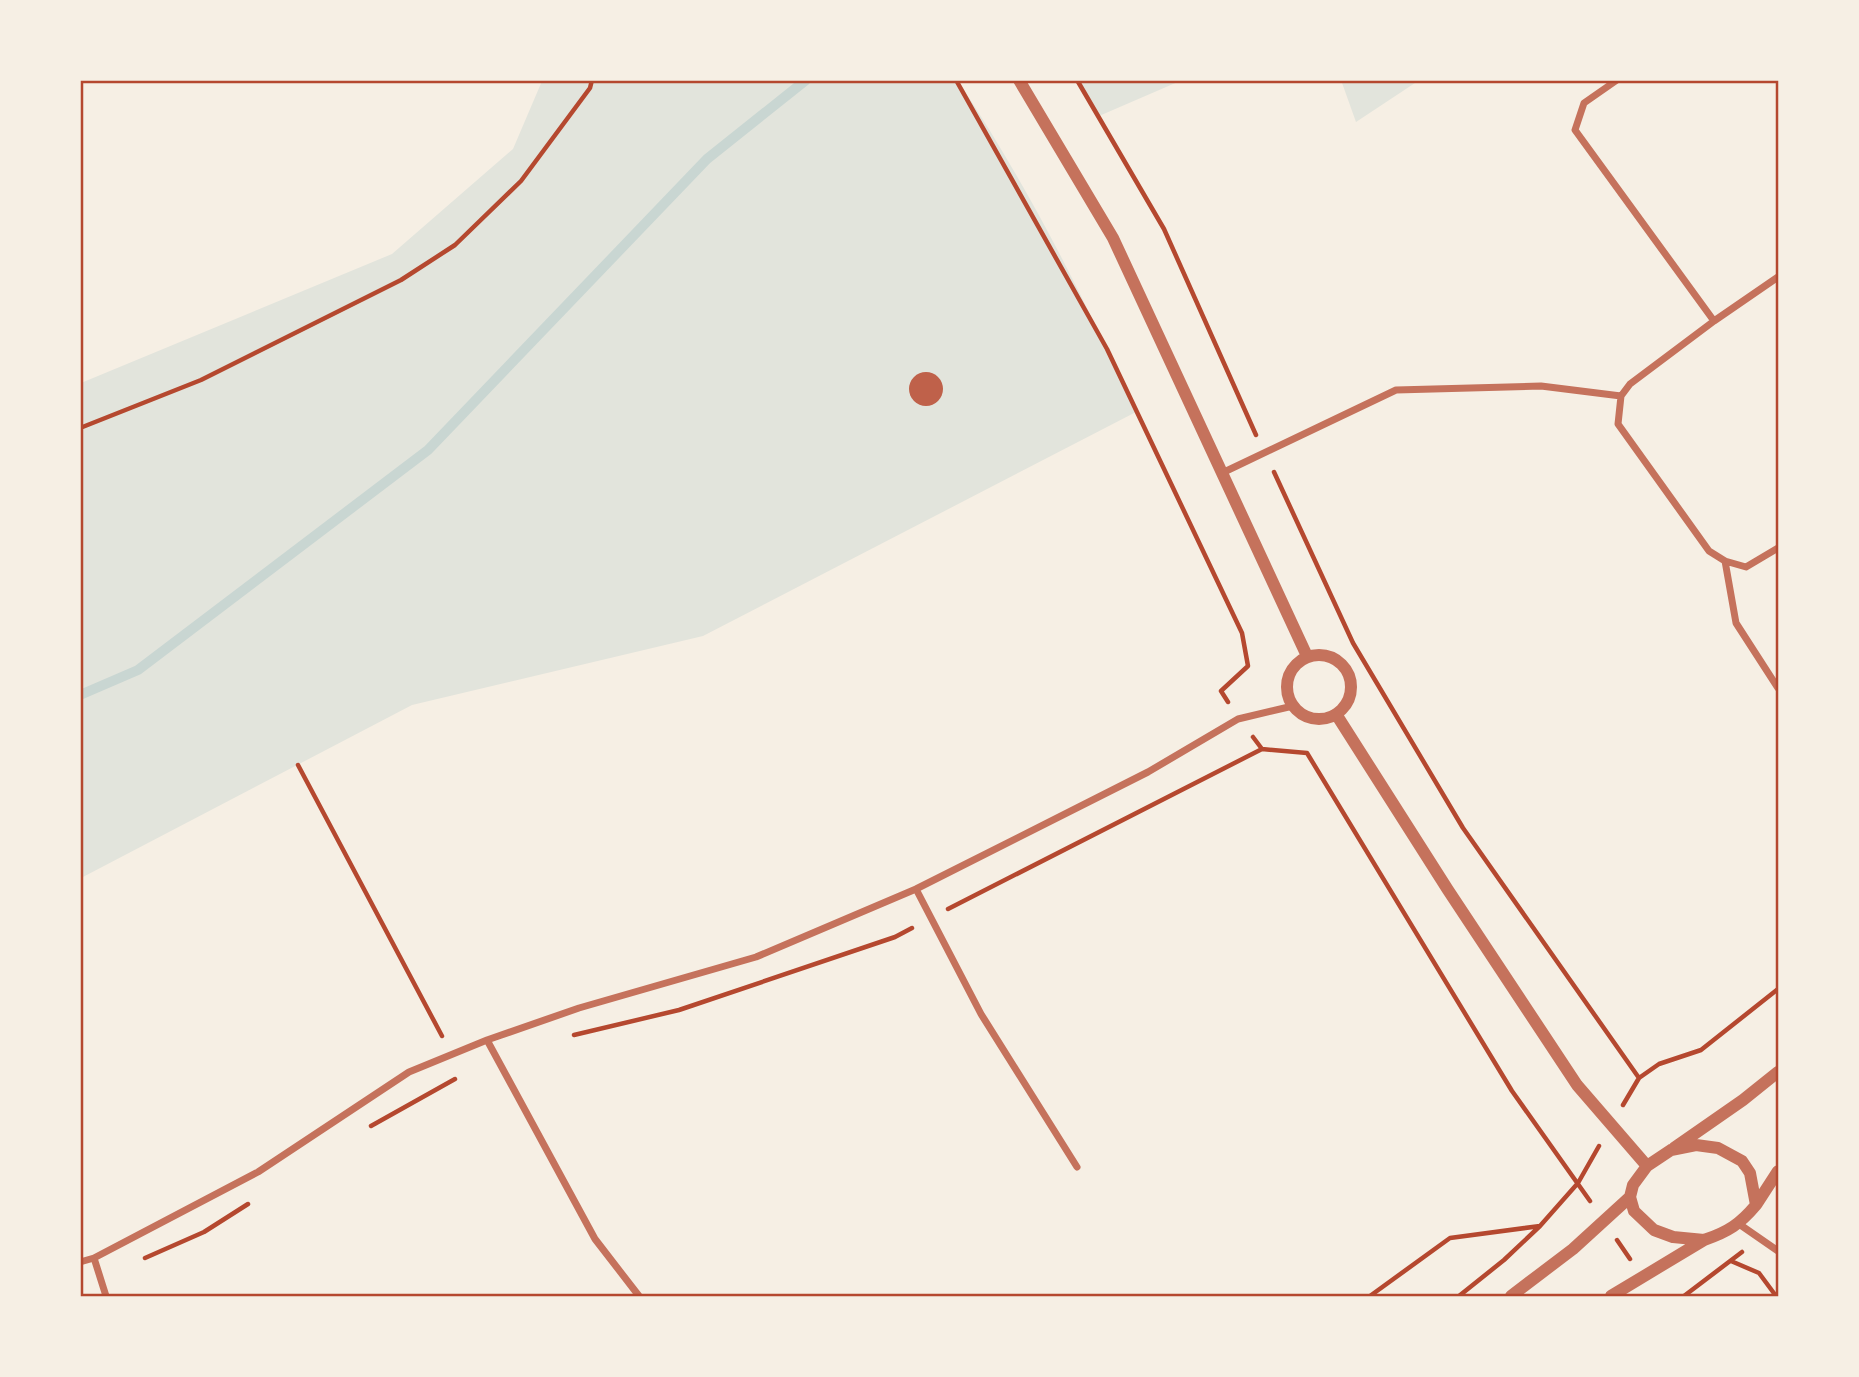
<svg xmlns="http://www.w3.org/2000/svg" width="1859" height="1377" font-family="Ubuntu,sans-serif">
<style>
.green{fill:#e2e4dc}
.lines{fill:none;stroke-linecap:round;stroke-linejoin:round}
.stream{stroke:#c9d6d2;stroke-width:10}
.building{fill:#bf614a}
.path{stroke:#b5482f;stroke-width:4.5}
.minor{stroke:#c5725c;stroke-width:7}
.tertiary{stroke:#c5725c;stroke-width:12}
.neatline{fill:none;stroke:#b5482f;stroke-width:2.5}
</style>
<rect width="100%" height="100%" fill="#f6efe4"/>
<path class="green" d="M1341 80H1418V81L1356 122Z
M542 81H958C1028 186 1084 297 1136 412L703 636 412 705 81 878V383L392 254 513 149Z
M1078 81H1180L1099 116Z"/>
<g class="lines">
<path class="stream" d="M80 695 138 670 428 450 707 159 806 80"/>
</g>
<path class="building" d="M909 389a17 17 0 1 1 34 0a17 17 0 1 1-34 0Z"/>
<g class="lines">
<path class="path" d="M956 80 1107 349 1242 633 1248 666 1221 691 1228 702
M1077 80 1164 229 1256 435
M80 428 201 380 401 280 455 245 521 181 590 88 592 80
M1274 472 1353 643 1463 828 1639 1078
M1253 737 1262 749 1307 753 1512 1091 1590 1201
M298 765 442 1036
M948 909 1262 749
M574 1035 679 1010 895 937 912 928
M1623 1105 1639 1078 1659 1064 1701 1050 1778 989
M371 1126 455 1079
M1617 1240 1630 1259
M145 1258 204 1232 248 1204
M1731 1261 1759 1273 1776 1296
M1370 1296 1450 1238 1540 1226 1578 1183 1599 1146
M1459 1296 1504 1260 1540 1226
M1684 1296 1742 1252"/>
<path class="minor" d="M1617 80 1584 103 1575 130 1714 321
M1621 396 1618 424 1709 551 1725 561 1746 567 1778 548
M1621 396 1630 384 1714 321 1778 277
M1222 473 1396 390 1541 386 1621 396
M1725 561 1736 623 1778 688
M916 889 981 1014 1077 1167
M487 1040 595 1239 639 1296
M1739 1224 1778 1251
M94 1258 106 1296
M80 1262 94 1258 258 1172 409 1072 487 1040 579 1008 756 957 916 889 1148 772 1238 719 1293 706"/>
<path class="tertiary" d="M1019 80 1113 238 1307 656
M1287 687a32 32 0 1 1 64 0a32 32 0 1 1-64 0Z
M1336 714 1448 890 1577 1085 1647 1166
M1674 1148 1743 1100 1778 1072
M1756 1205 1778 1171
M1511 1296 1573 1249 1630 1197
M1611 1296 1704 1240C1728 1232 1740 1224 1756 1205L1750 1173 1742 1161 1718 1148 1696 1145 1671 1150 1647 1166 1633 1185 1630 1197 1634 1211 1654 1230 1673 1237 1704 1240"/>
</g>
<rect width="1859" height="1377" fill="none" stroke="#f6efe4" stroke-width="164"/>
<rect x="82" y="82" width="1695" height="1213" class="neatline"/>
</svg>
